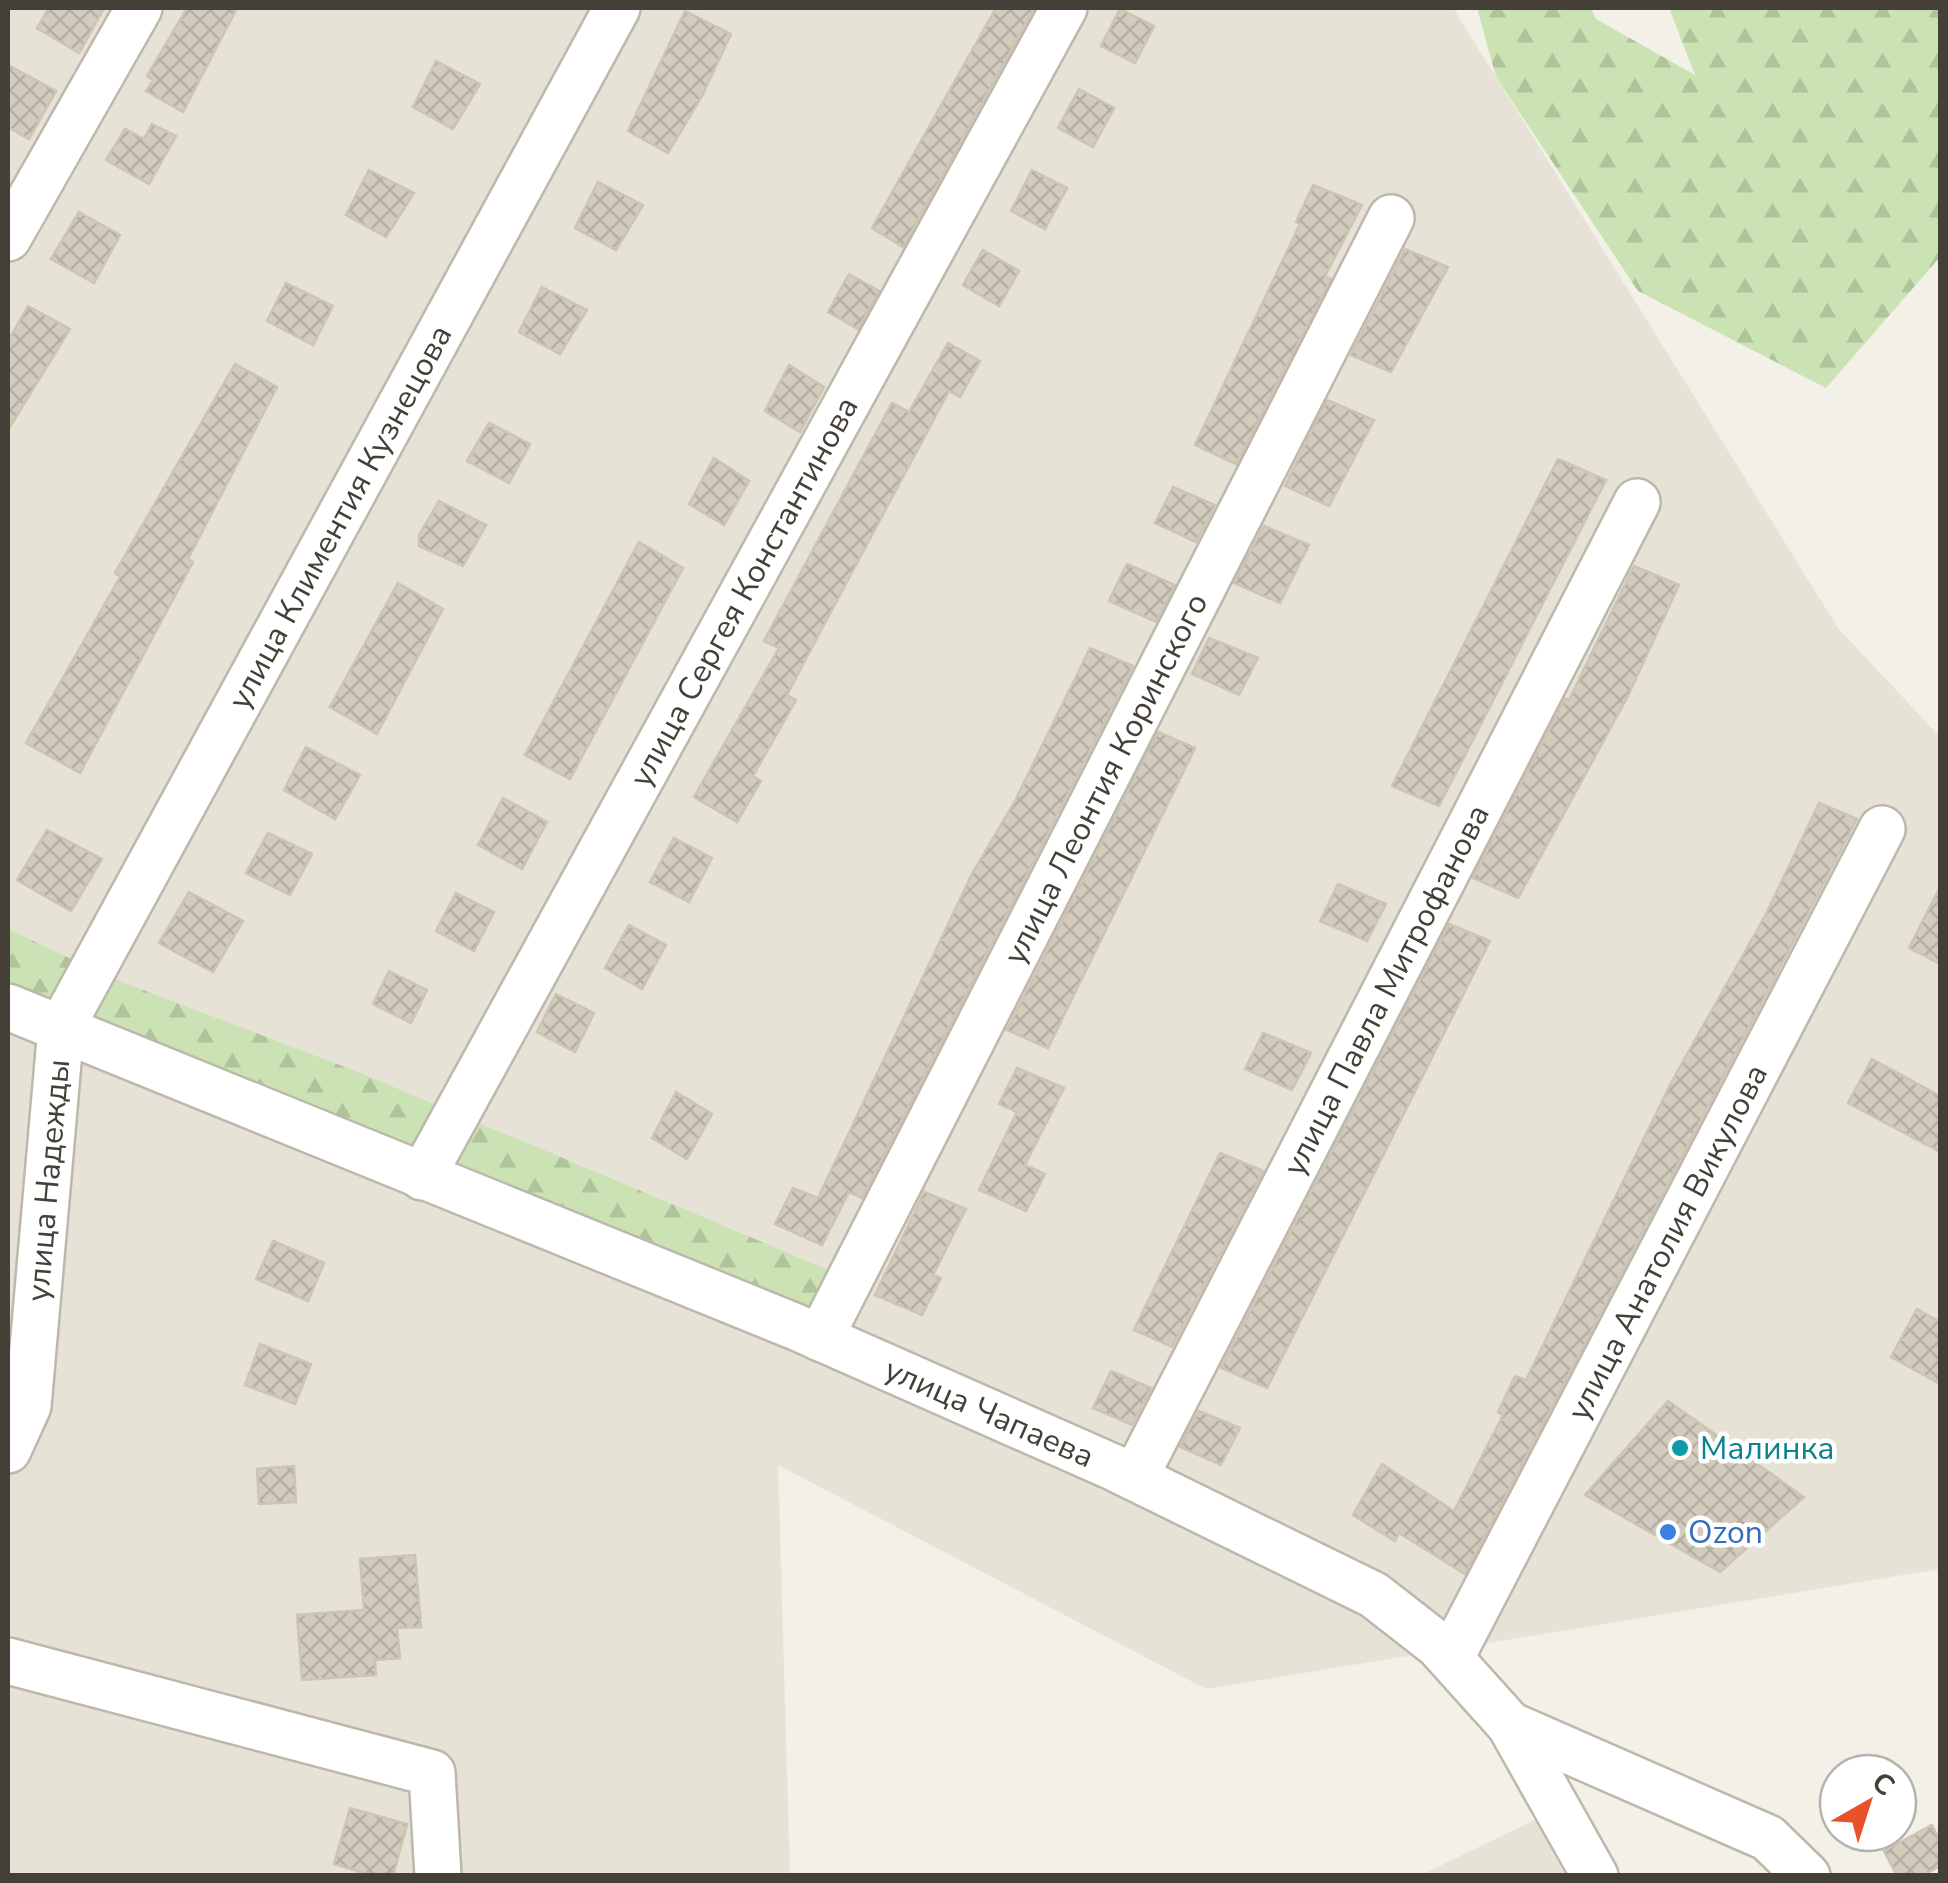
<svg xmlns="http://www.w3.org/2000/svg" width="1948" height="1883" font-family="'Nunito Sans',sans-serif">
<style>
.residential{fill:#e6e2d6}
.forest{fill:url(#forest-firs)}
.building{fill:url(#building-cross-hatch);stroke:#cdc4b2;stroke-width:2.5}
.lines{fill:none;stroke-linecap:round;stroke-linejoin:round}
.minor-casing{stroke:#bdb8ab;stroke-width:50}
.minor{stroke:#fff;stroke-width:45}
.culture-dot{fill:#0f9aa8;stroke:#fff;stroke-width:4}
.shop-dot{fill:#3f7fe0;stroke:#fff;stroke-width:4}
.labels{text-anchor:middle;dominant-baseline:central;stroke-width:9;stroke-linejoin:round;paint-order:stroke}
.street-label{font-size:32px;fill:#454037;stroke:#fff}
.culture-label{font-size:32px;fill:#0d838f;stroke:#fff;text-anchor:start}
.shop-label{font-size:32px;fill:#366cbe;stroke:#fff;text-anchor:start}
</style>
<defs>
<pattern id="forest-firs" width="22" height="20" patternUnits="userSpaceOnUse" patternTransform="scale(2.5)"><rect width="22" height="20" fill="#cbe3b4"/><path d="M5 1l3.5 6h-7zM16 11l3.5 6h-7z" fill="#b0c49b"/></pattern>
<pattern id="building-cross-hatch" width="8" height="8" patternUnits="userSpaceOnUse" patternTransform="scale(2.5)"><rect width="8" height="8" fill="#d3ccbe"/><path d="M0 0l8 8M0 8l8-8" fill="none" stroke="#b6b0a4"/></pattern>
</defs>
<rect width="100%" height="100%" fill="#f2f0e7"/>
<path class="residential" d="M8 8H1453L1838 628 1940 737V1569L1206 1689 778 1465 790 1875 8 1876Z
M1535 1820 1565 1875H1421Z"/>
<path class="forest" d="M1477 8H1591L1596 19 1695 75 1669 8H1940V257L1826 388 1638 291 1496 77Z
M8 929 109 977 358 1072 831 1271 823 1316 8 993Z"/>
<path class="building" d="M49 8H104L79 53 37 28Z
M187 8H237L183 112 146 91 153 80 147 76Z
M996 8H1034L903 247 872 228Z
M1120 9 1154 26 1135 63 1101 46Z
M685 11 731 34 702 96 668 153 628 131Z
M436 61 480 84 453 129 413 107Z
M8 65 56 91 29 139 8 127Z
M1079 89 1114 108 1093 147 1058 128Z
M152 124 176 136 149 184 106 160 125 129 144 139Z
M369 170 414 193 386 237 346 215Z
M1032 170 1067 188 1045 229 1011 211Z
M598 182 643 205 616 250 575 228Z
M1313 185 1362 205 1325 276 1331 279 1236 464 1195 445 1300 224 1296 222Z
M79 212 120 235 94 283 51 259Z
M1405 249 1448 267 1391 372 1351 355Z
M983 250 1019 271 999 306 963 285Z
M849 274 879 291 858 329 828 312Z
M286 283 333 306 313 345 267 321Z
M542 287 587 310 560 354 519 332Z
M28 306 70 329 8 430V341Z
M948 343 980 361 960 397 949 391 818 636 787 695 796 700 753 776 761 781 737 822 694 797 779 648 764 641 892 403 909 412Z
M235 364 277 387 188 559 193 562 80 773 26 743 120 577 115 573Z
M789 365 824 387 800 432 765 411Z
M1327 400 1374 420 1329 506 1285 486Z
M489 423 530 444 509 483 467 461Z
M714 458 749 481 724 525 689 504Z
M1558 459 1606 480 1439 806 1392 786Z
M1173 487 1215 505 1196 542 1155 523Z
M439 501 486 525 463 566 419 546V535Z
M1264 526 1309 545 1280 603 1234 583Z
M639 542 683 568 570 779 525 755Z
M1127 564 1175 585 1156 622 1109 601Z
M1634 566 1679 585 1628 696 1518 898 1473 878 1565 699 1569 700Z
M398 583 443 609 377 734 330 707Z
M1209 638 1258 658 1239 695 1192 674Z
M1090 648 1133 666 862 1198 849 1192 822 1245 775 1224 793 1188 818 1198 972 874 1015 801Z
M1158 732 1195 748 1048 1048 1007 1030Z
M306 747 360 775 335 819 284 790Z
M503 798 547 822 522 869 478 845Z
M1819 803 1857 819 1465 1574 1399 1533 1395 1541 1353 1515 1382 1464 1454 1511 1503 1415 1498 1412 1515 1376 1526 1380 1672 1081 1765 916Z
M47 830 102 859 71 911 17 880Z
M268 833 312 854 290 895 246 873Z
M674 838 712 858 689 902 650 882Z
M1338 884 1386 904 1367 941 1320 921Z
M1940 887V964L1909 948Z
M189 892 243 921 213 972 159 943Z
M456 893 494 912 474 951 436 931Z
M1449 924 1490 941 1267 1388 1221 1368Z
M629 925 666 945 642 989 605 968Z
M389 971 427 990 411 1023 373 1004Z
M556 994 594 1013 575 1052 537 1032Z
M1263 1033 1311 1053 1292 1090 1245 1069Z
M1872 1059 1940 1096V1152L1848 1103Z
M1017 1068 1064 1088 1025 1165 1045 1174 1026 1211 979 1190 1017 1112 999 1104Z
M676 1092 712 1114 687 1159 652 1138Z
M1220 1153 1263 1171 1172 1347 1134 1330Z
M924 1192 966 1209 933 1275 941 1278 922 1315 875 1295Z
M273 1241 324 1263 308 1301 256 1279Z
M1917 1309 1940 1322V1384L1891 1357Z
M260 1344 311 1364 295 1404 245 1385Z
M1111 1371 1151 1388 1132 1425 1093 1408Z
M1668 1401 1804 1497 1720 1572 1585 1495Z
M1199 1411 1240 1428 1221 1465 1180 1447Z
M294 1466 296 1502 259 1504 257 1469Z
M415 1555 421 1627 397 1628 400 1658 375 1660 376 1675 302 1680 297 1615 364 1610 360 1559Z
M350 1808 407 1824 393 1876H373L334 1864Z
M1932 1825 1940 1841V1866L1922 1876H1897L1884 1851Z"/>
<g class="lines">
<g class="minor-casing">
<g id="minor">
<path d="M8 238 139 8"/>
<path id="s1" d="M8 1007 796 1327 1115 1468 1374 1595 1438 1645 1510 1725 1595 1876"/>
<path id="s2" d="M422 1177 1064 8"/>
<path id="s3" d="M820 1338 1391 218"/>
<path id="s4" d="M8 1450 28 1406 61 1028 617 8"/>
<path id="s5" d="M1135 1477 1637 502"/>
<path id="s6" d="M1451 1657 1882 829"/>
<path d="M8 1661 432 1773 438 1876"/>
<path d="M1510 1725 1768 1838 1807 1876"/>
</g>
</g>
<use href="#minor" class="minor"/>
</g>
<circle class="culture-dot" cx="1680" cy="1448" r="10"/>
<circle class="shop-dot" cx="1668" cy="1532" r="10"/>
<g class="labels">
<g class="street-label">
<text stroke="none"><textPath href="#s4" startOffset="1010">улица Климентия Кузнецова</textPath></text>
<text stroke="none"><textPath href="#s2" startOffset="668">улица Сергея Константинова</textPath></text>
<text stroke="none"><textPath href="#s3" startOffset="628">улица Леонтия Коринского</textPath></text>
<text stroke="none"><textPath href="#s5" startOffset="548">улица Павла Митрофанова</textPath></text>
<text stroke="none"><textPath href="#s4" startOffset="275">улица Надежды</textPath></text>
<text stroke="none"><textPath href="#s6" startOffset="468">улица Анатолия Викулова</textPath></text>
<text stroke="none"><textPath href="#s1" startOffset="1062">улица Чапаева</textPath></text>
</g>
<g class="culture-label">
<text x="1700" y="1448">Малинка</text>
</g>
<g class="shop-label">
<text x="1688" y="1532">Ozon</text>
</g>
</g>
<rect width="1948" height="1883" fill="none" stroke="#454037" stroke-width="20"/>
<g transform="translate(1868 1803) rotate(39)"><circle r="48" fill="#ffffff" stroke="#b5b3af" stroke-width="2.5"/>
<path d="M0-8L18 38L0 25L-18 38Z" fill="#e75229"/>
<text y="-15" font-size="28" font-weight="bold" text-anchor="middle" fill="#454037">С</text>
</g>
</svg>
